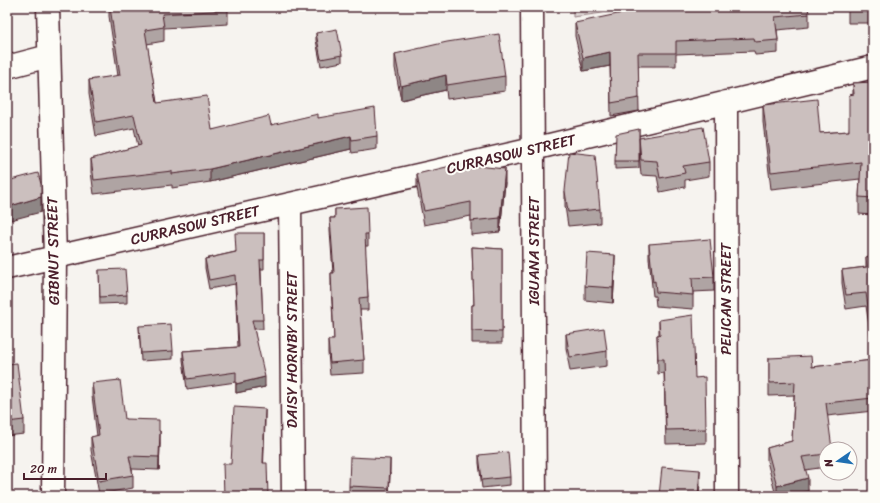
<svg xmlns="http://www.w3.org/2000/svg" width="880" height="503" font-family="Sriracha,sans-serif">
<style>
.green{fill:#dcd4d2;stroke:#937a7e}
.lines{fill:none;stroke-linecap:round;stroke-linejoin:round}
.minor-casing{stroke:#4a1f2b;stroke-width:25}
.minor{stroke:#fdfcf7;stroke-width:22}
.wall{fill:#afa4a3;stroke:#4a1f2b}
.shaded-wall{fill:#8e8685;stroke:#4a1f2b}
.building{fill:#cbbfbe;stroke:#4a1f2b}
.labels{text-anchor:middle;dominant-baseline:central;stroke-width:4;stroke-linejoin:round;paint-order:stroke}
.street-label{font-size:15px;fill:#4a1f2b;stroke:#fdfcf7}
</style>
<rect width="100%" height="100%" fill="#f6f3ef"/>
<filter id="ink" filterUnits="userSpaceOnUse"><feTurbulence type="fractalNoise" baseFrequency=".025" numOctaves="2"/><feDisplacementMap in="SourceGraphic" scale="8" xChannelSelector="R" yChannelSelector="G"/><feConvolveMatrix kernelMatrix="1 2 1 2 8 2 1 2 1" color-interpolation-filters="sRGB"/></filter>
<g filter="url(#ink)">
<path class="green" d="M573 7H647L573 17Z"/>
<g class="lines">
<g class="minor-casing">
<path id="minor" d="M48 7 55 257 53 496
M532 7 535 496
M7 67 49 56
M726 102 727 496
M290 204 293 496
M7 268 533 149 873 67"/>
</g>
<use href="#minor" class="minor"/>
</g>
<path class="wall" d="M109 7H228V24L164 28V41L147 44 157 103 212 130 271 125 318 118 377 136V149L352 153 351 149 210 182 172 188V185L94 194 91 172V159L138 146 134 128 96 136 89 94V80L118 76 109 16Z
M848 7H872V23H848Z
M809 14V27L777 30 778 40V53L755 55 754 51 676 54V66H638L639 111 611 116 610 66 583 71 575 36V23Z
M316 33 342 55V62L321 66 316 40Z
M395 54 505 76V91L447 99 446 90 401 100 395 68Z
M873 82V215L859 214V197L860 179 771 189 763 122V105L820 133 849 131 853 94V83Z
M639 129V168L615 169V161Z
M639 138 709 162V176L685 180V187L660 192 657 176 641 175 639 152Z
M417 174 505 183 500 232 471 235V216L424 225 417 188Z
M565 191 600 209V223L568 226 565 206Z
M335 209 368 234V246H365L368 297V310H360L364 360V373L330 375 328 353V340H334L331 286V273H333L330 231V218H335Z
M264 233V269H261L263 329H254L265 387 236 393V382L187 389 183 360V351L238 347 235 284 209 289 205 268V259L235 252Z
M649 244 714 277V291L693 292V309L656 306 655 296H653L649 258Z
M472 247 502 249V343H472V305H474Z
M873 256V353L866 306 846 309 842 283V270L866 267V257Z
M615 269 613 303 585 300V286Z
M99 270 127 295V303L100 304Z
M659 320 695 378 706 429V443L666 444 664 373 658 374 657 335H659Z
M139 326 173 351V359L141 361Z
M566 334 607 351V366L570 371 566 348Z
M769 358 812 367 873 360V411L827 416 826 467 805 470 808 491 790 496H776L767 461V448L792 441 794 395 769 396Z
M7 364 24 420V434L7 436Z
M92 383 125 419 159 431 160 444 159 470 132 469 133 475V488L99 494 91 450V437L97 436 92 396Z
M479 455 510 477V485L482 488 479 463Z
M390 473 389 496H349V486Z"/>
<path class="shaded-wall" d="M610 52V66L583 71V58Z
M446 75V90L401 100V86Z
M351 136V149L210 182V169Z
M505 169V183L500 232V218Z
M41 197V212L7 221V207Z
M615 255V269L613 303V288Z
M265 377V387L236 393V384Z
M265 409V423L263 477V463Z
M160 431V444L159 470V457Z
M390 459V473L389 496V488Z
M700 470V484L699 496H698Z
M808 478V491L790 496H777V486Z"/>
<path class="building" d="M110 7H228V10L162 14 164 27 145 30 157 103 207 96 212 130 269 116 271 125 318 114V118L375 108 377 136 352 140 351 136 210 169 172 174V171L94 180 91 159 141 145 134 115 96 122 89 80 120 75Z
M646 7H808L809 14 775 17 778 40 755 42 754 38 676 41V53H638L639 98 611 103 610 52 583 58 575 23 646 8Z
M848 7H872V9H848Z
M337 29 342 55 321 59 316 33Z
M499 34 505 76 447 85 446 75 401 86 395 54 447 42Z
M873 82V198L859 197 861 162 771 172 763 105 817 99 820 133 849 131V95L854 94 853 83Z
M703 127 709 162 683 166 685 173 660 178 657 161 641 160 639 138Z
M639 129V161H615L616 134Z
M569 152 595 155 600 209 568 212 565 191Z
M459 164 505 169 500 218 471 221V202L424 211 417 174Z
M38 173 41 184V197L7 207V181Z
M367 207 368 234H365L368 297 359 298 364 360 330 363 328 340H334L331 273H334L330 218H335V209Z
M235 233H264V260H260L263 320H252L265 377 236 384V372L187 379 183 351 239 347 235 275 209 280 205 259 236 252Z
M710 239 714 277 692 278 693 295 656 292 655 281 653 282 649 244Z
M472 247 502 249V332L472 331V305H474Z
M587 253 615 255 613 288 585 286Z
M873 256V340L866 293 846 295 842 270 867 267 866 257Z
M125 269 127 295 100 297 99 270Z
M693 315 695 378 705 377 706 429 666 430 664 359H658L657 335H660L659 320Z
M171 324 173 351 141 353 139 326Z
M604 328 607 351 570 357 566 334Z
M811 356 812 367 873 360V398L826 403 832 449H826V454L802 457 808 478 777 486 767 448 792 441 795 382 769 383V358Z
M17 363 24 420 7 422V364Z
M120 380 125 419 159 420V431H160L159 457 129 456 133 475 99 481 91 437 99 435 92 383Z
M234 407 265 409 263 463H267L268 496H224L223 464H231Z
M508 452 510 477 482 480 479 455Z
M350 457 390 459 389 488 349 486Z
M662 467 700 470 698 496H659Z"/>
</g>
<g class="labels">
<g class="street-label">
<text transform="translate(511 154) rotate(-13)">CURRASOW STREET</text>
<text transform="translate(195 225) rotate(-13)">CURRASOW STREET</text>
<text transform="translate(53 251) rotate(-91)">GIBNUT STREET</text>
<text transform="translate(534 251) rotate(-90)">IGUANA STREET</text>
<text transform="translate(726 299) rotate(-90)">PELICAN STREET</text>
<text transform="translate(292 350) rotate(-90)">DAISY HORNBY STREET</text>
</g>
</g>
<rect width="880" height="503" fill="none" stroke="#fdfcf7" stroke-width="24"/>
<rect x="12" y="12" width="856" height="479" fill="none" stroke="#4a1f2b" stroke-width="1.5" filter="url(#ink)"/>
<g transform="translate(838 461) rotate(257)"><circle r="19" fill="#fdfcf7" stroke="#b5a4a5"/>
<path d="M0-3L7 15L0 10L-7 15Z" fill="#1f6fb2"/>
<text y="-6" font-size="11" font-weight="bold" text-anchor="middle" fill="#4a1f2b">N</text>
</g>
<path d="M24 473v6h82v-6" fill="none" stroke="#4a1f2b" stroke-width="2"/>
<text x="30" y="473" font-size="12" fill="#4a1f2b" stroke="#fdfcf7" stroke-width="3" paint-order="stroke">20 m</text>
</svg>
